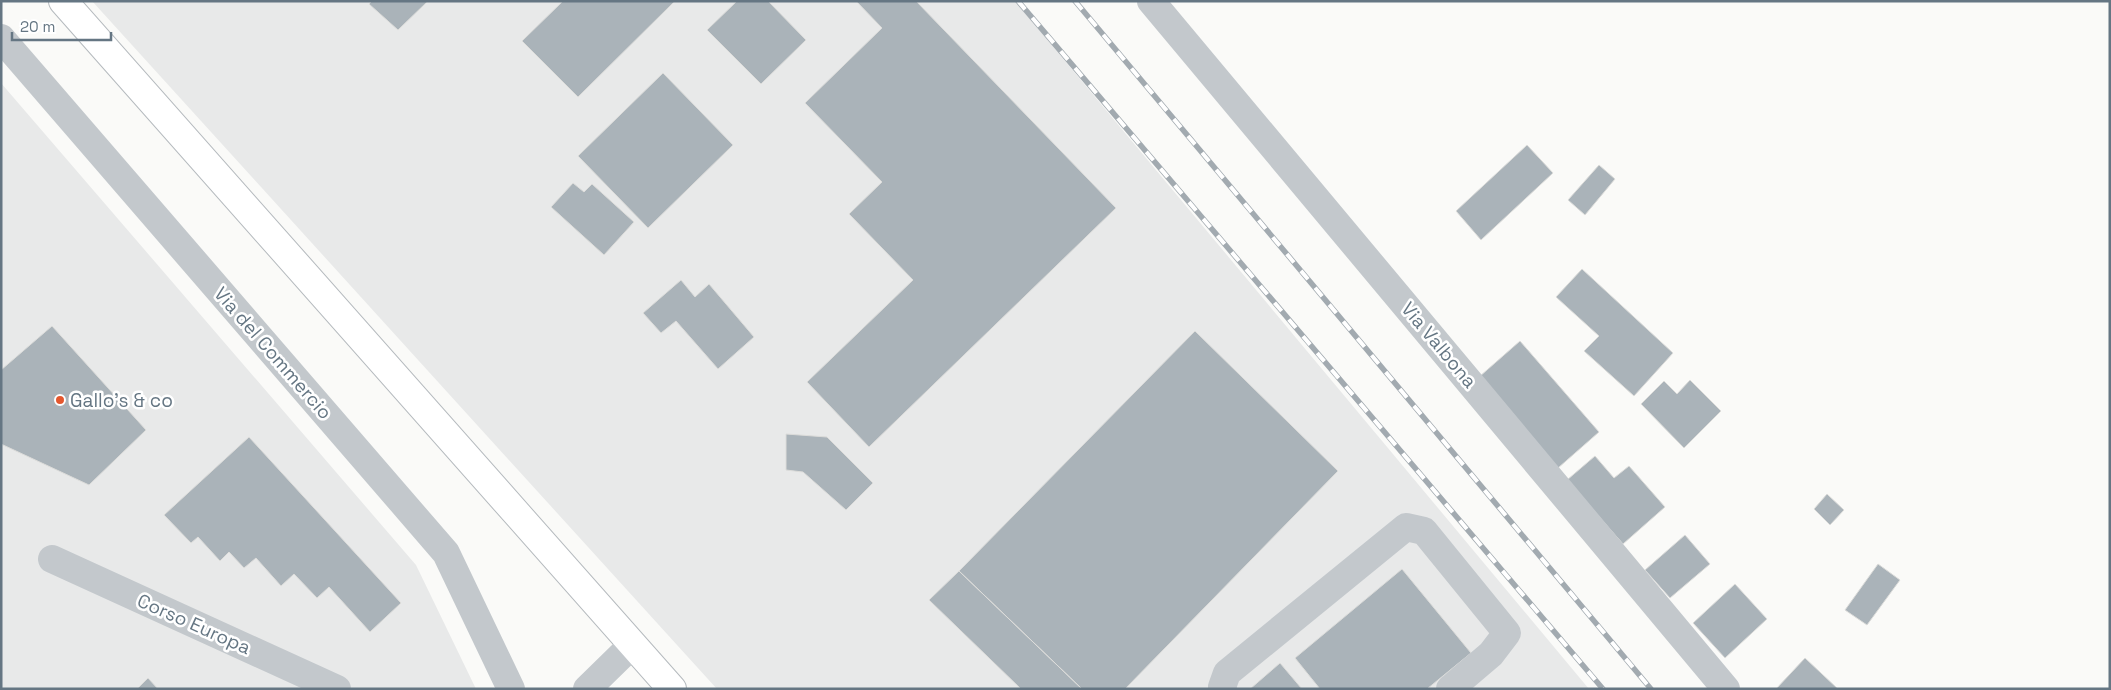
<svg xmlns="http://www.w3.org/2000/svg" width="2111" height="690" font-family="'Space Grotesk',sans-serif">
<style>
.built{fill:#e8e9e9}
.building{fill:#aab3b9;stroke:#dcdcda}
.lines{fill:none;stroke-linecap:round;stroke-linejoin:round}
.major-casing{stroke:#b5babe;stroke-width:30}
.minor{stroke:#c3c8cc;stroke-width:28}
.major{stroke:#fff;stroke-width:28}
.rail-casing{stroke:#a2aab0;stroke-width:5.5}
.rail{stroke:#fff;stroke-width:4;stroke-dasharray:11;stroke-linecap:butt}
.poi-dot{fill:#e4572e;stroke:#fff;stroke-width:2}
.labels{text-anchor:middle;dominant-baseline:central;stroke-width:5;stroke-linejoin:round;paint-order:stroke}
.street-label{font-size:19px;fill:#657683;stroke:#fff}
.poi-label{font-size:19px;fill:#657683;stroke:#fff;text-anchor:start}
</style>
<rect width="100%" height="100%" fill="#fafaf8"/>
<path class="built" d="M92 1H1015L1589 689H717Z
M1 83 416 565 476 689H1Z"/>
<path class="building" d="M372 1H428L398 30 369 4Z
M563 1H675L578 97 522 41Z
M737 1H768L806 40 761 84 707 30Z
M856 1H916L1116 208 869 447 807 382 913 280 849 214 882 182 805 103 882 28Z
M663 73 733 145 648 228 578 156Z
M1527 145 1553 173 1481 240 1456 211Z
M1599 165 1615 179 1585 215 1568 200Z
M573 183 584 192 592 184 634 222 604 255 551 207Z
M1582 269 1673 353 1634 396 1584 351 1599 336 1556 297Z
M681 280 695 297 709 284 754 337 718 369 676 321 661 333 643 313Z
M52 326 146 430 89 485 1 444V370Z
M1195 331 1338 471 1125 689H1082L959 571Z
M1520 341 1599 432 1558 468 1479 377Z
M1690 380 1721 411 1684 448 1641 404 1664 381 1677 394Z
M786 434 827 437 873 483 846 510 803 472 786 470Z
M249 437 401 603 370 632 329 587 317 598 294 574 281 586 256 558 244 568 229 552 220 561 198 537 191 543 164 515Z
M1595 456 1614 478 1629 466 1665 507 1623 544 1567 480Z
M1827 494 1844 510 1830 525 1814 509Z
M1685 535 1710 564 1670 598 1645 570Z
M1878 564 1900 580 1867 625 1845 610Z
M1402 569 1471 653 1427 689H1320L1295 658Z
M959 571 1082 689H1021L929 600Z
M1735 584 1767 619 1725 658 1693 623Z
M1805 658 1838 689H1776Z
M1280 663 1302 689H1250Z
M148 678 158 689H137Z"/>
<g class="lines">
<g class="major-casing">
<path id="major" d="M63 1 672 689"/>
</g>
<path class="minor" d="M1151 1 1726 689
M1 38 446 553 511 689
M52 559 337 689
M587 689 632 645
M1223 689 1222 687 1227 673 1406 527 1424 531 1507 633 1491 654 1450 689"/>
<use href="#major" class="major"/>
<g class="rail-casing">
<path id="rail" d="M1018 1 1603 689
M1075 1 1651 689"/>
</g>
<use href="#rail" class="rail"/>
</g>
<circle class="poi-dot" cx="60" cy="400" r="5"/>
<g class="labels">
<g class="street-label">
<text transform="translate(1439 345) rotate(50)">Via Valbona</text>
<text transform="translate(273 353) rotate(49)">Via del Commercio</text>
<text transform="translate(194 624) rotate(24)">Corso Europa</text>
</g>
<g class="poi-label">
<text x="70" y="400">Gallo's &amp; co</text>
</g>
</g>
<rect width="2111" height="690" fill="none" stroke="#657683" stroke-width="5"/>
<path d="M12 32v8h99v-8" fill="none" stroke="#657683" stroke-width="2.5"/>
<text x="20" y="32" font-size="15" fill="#657683" stroke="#ffffff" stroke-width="4" paint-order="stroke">20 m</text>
</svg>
